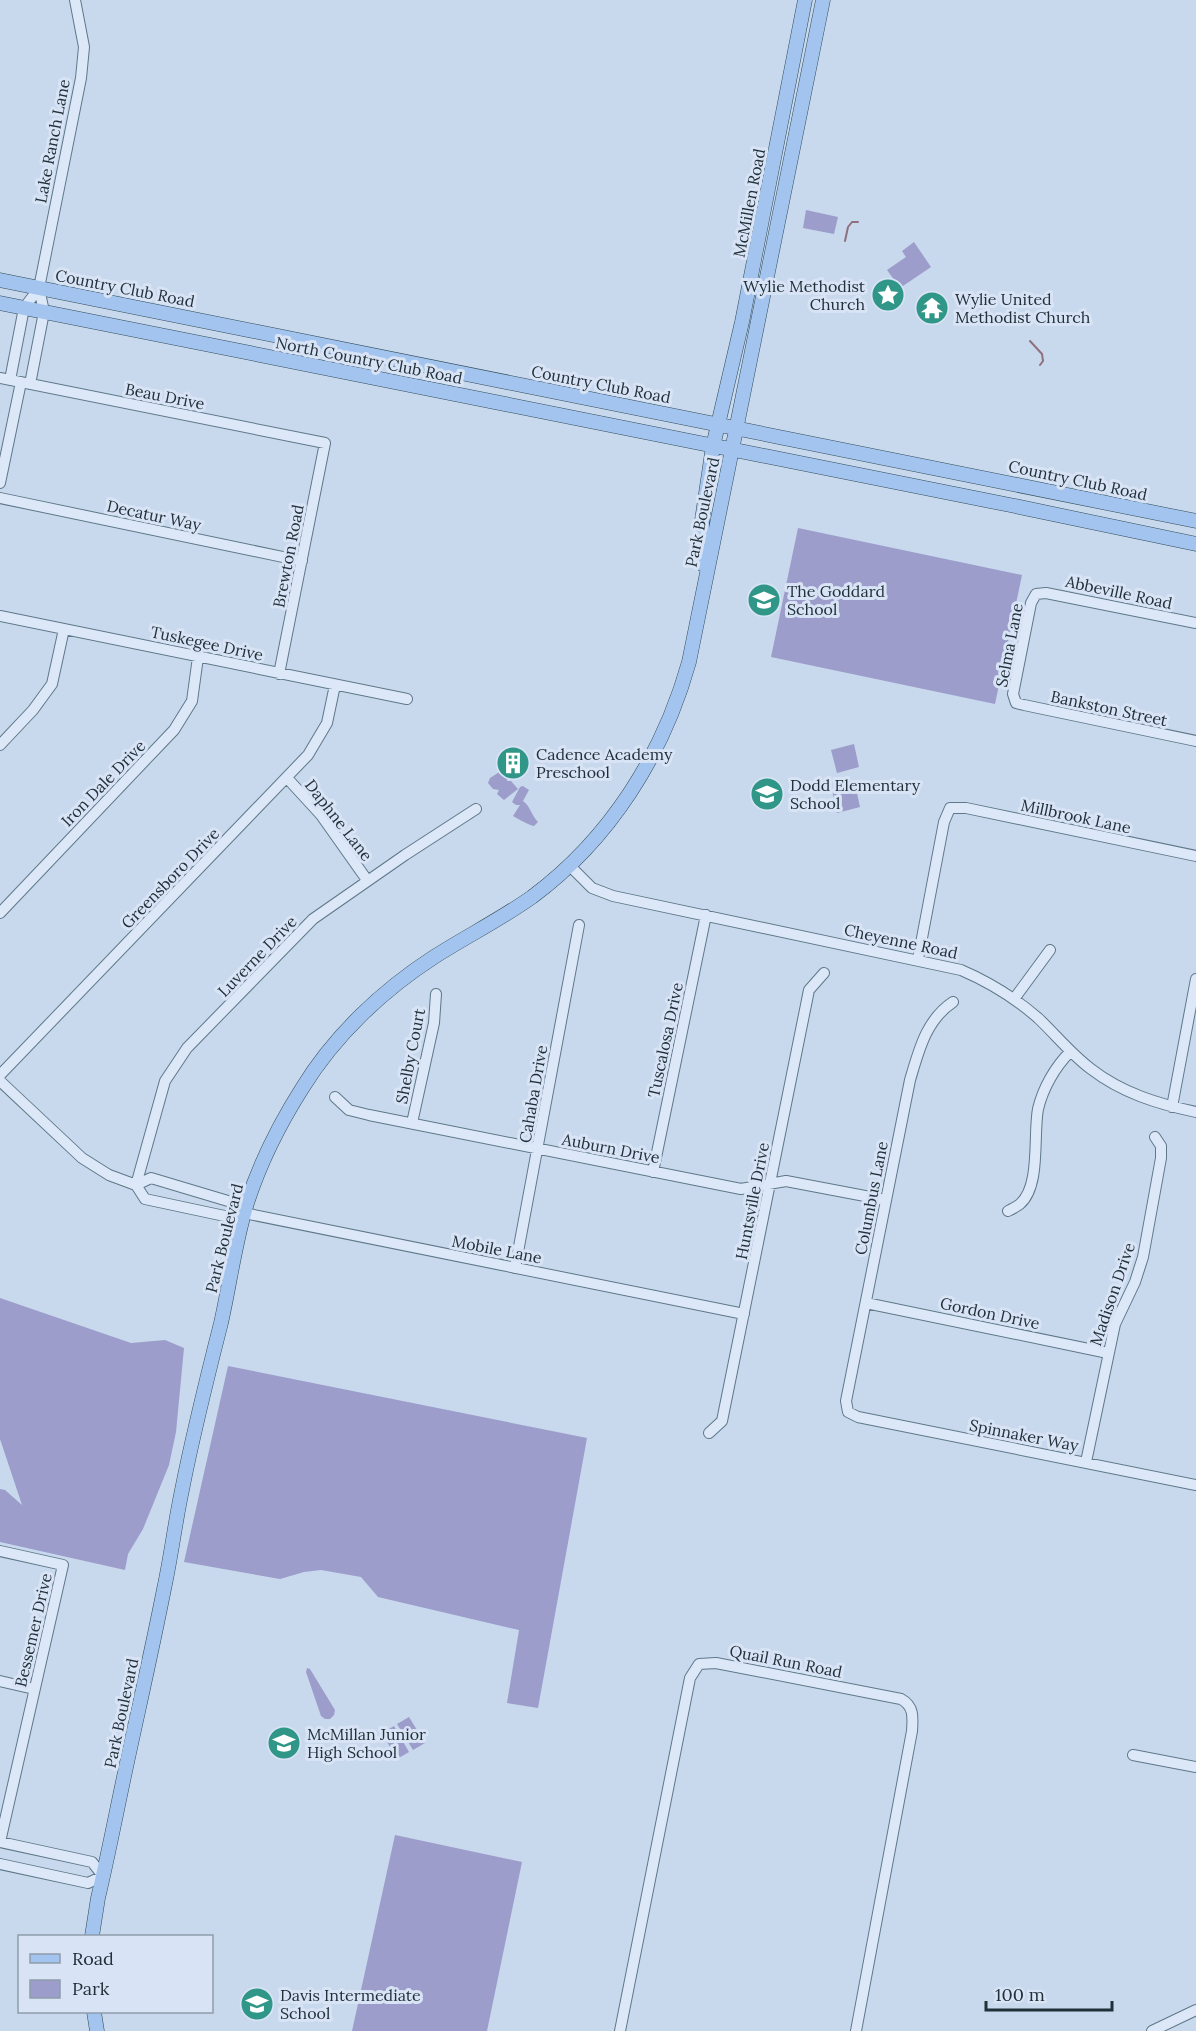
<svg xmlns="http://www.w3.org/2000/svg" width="1196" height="2031" font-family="Lora,serif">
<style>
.green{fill:#9c9dcb}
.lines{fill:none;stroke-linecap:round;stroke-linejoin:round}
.stream{stroke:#90707c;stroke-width:2}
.minor-casing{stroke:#5e7889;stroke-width:12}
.major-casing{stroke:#314b57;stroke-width:15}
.minor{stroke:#dce8f8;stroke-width:10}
.major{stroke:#a2c4ee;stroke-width:14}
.labels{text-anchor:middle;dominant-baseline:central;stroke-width:6;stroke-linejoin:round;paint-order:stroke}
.street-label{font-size:16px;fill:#21313a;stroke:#d8e4f5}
.poi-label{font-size:16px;fill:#21313a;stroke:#d8e4f5;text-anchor:start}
</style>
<rect width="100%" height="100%" fill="#c8d8ed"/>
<path class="green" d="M806 210 838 217 834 234 803 228Z
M914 242 931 267 900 288 887 270 906 257 902 251Z
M798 528 1022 575 995 704 771 657Z
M854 744 859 767 837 773 831 750Z
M501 771 506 774 507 781H511L518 789 504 800 497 794 499 790 493 789 488 783 490 778Z
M855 784 860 807 837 813 832 790Z
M523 786 529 790 523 801C531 807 531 815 538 822L534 826C529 825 518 819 513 816L520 805H516L512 802 520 787Z
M0 1298 131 1343 165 1340 184 1348 176 1432 169 1465 143 1529 128 1554 125 1570 0 1542V1489L5 1490 22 1505 0 1439Z
M228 1366 587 1438 538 1708 507 1703 519 1630 378 1597 361 1577 321 1570 304 1572 280 1579 184 1562Z
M307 1668 310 1669 335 1710 334 1715 330 1719H325L321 1716 306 1672Z
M409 1717 425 1743 413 1750 397 1724Z
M394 1726 409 1752 397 1759 382 1733Z
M395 1835 522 1862 487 2031H352Z"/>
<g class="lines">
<path class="stream" d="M845 241 848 227 852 222H858
M1030 341 1042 354 1043 361 1040 365"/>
<g class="minor-casing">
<path id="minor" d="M39 288 81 78 84 47 75 0
M0 378 325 443 279 674
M10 380 24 308 39 288 44 312 30 384
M0 483 21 382
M0 498 302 561
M0 616 407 699
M1196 623 1046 593 1036 594 1031 603 1013 694 1016 703 1024 705 1196 741
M0 745 33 710 52 684 64 629
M287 778 321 815 367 880
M570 866 592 888 613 896 961 970C989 982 1015 998 1038 1018 1056 1035 1071 1054 1091 1069 1122 1093 1158 1104 1196 1112
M0 913 174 730 192 701 198 657
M918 959 944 822 950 808H966L1196 856
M1014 999 1050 950
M953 1002C926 1020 919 1050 910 1080L846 1401 848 1412 858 1417 1196 1485
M0 1075 308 755 327 723 335 685
M0 1081 82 1158 109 1175 136 1185 145 1199 234 1218 244 1213
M335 1097 349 1110 369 1115 741 1189 786 1181 886 1200
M1172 1107 1196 979
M412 1123 434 1023 436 994
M653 1172 706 915
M136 1185 165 1081 187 1048 313 919 405 855 476 809
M136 1185 151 1178 238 1204 244 1213
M1008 1211C1012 1209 1016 1207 1020 1204 1041 1186 1033 1135 1038 1109 1043 1088 1055 1067 1070 1052
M244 1213 744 1314
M515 1268 579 925
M866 1303 1108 1353
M709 1433 722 1421 809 990 824 973
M1086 1462 1115 1324 1135 1282 1143 1257 1161 1158V1146L1155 1137
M0 1551 63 1565 0 1842
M0 1681 34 1689
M1133 1755 1196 1767
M0 1864 88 1883 103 1876 92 1862 0 1842
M620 2031 690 1678 699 1664 716 1663 901 1699C914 1706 913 1717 912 1731L856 2031
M1152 2031 1196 2010"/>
</g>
<g class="major-casing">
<path id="major" d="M0 280 1196 521
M0 303 1010 505 1196 544
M702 564V520L713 446 742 322 805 0
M92 1936 98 1898C108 1856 116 1814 125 1772 138 1711 152 1650 164 1589 171 1557 175 1523 182 1490 193 1434 207 1378 221 1323 230 1283 235 1242 247 1203 260 1163 280 1123 303 1087 335 1035 383 990 434 957 467 936 501 919 532 897 610 839 663 755 689 662L823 0
M94 2012 97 2031"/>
</g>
<use href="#minor" class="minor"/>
<use href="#major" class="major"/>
</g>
<defs>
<g id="sight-disc" transform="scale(1.725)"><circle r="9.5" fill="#309687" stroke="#d8e4f5"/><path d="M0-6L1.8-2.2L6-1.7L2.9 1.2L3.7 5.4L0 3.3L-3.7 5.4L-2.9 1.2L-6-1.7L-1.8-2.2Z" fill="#fff"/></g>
<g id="temple-disc" transform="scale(1.725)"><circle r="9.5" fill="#309687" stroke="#d8e4f5"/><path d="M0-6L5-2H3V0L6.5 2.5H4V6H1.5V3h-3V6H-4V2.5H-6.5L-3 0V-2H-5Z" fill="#fff"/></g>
<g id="school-disc" transform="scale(1.725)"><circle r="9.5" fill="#309687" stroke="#d8e4f5"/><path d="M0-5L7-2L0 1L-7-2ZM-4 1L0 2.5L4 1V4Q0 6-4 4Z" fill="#fff"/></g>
<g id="building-disc" transform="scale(1.725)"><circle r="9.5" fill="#309687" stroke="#d8e4f5"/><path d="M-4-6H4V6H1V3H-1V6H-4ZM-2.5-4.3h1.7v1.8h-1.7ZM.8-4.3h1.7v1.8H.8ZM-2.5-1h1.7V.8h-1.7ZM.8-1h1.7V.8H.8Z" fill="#fff"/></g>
</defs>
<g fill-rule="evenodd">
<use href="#sight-disc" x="888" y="295"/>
<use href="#temple-disc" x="932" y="308"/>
<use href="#school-disc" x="764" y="600"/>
<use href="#building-disc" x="513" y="763"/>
<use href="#school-disc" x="767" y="794"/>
<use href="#school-disc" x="284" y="1743"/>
<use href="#school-disc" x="257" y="2004"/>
</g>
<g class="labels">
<g class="street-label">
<text transform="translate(52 141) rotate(-79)">Lake Ranch Lane</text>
<text transform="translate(749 203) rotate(-79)">McMillen Road</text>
<text transform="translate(125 288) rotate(11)">Country Club Road</text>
<text transform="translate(369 360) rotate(11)">North Country Club Road</text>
<text transform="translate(601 384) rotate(11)">Country Club Road</text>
<text transform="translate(165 396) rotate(11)">Beau Drive</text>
<text transform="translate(1078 480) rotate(12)">Country Club Road</text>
<text transform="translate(702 512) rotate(-78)">Park Boulevard</text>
<text transform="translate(154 515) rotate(12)">Decatur Way</text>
<text transform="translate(288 556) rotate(-79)">Brewton Road</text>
<text transform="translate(1119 592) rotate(12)">Abbeville Road</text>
<text transform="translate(207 643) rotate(12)">Tuskegee Drive</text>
<text transform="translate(1009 645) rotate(-79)">Selma Lane</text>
<text transform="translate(1109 708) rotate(12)">Bankston Street</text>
<text transform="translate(103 783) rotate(-46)">Iron Dale Drive</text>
<text transform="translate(1076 816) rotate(12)">Millbrook Lane</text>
<text transform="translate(339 820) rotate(52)">Daphne Lane</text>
<text transform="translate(170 878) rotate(-46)">Greensboro Drive</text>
<text transform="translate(901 941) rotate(12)">Cheyenne Road</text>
<text transform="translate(257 956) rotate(-46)">Luverne Drive</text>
<text transform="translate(665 1040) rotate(-78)">Tuscalosa Drive</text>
<text transform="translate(410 1056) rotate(-79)">Shelby Court</text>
<text transform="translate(533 1094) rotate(-80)">Cahaba Drive</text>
<text transform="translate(611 1148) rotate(11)">Auburn Drive</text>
<text transform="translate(871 1198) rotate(-79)">Columbus Lane</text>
<text transform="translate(752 1201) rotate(-79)">Huntsville Drive</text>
<text transform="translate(224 1238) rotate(-76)">Park Boulevard</text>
<text transform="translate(497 1249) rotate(11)">Mobile Lane</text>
<text transform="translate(1112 1294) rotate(-71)">Madison Drive</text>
<text transform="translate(990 1313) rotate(12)">Gordon Drive</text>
<text transform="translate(1024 1435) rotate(11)">Spinnaker Way</text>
<text transform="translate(33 1630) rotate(-77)">Bessemer Drive</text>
<text transform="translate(786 1661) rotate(11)">Quail Run Road</text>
<text transform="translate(121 1713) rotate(-78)">Park Boulevard</text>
</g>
<g class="poi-label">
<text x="865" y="286" text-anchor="end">Wylie Methodist<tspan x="865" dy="18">Church</tspan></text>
<text x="955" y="299">Wylie United<tspan x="955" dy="18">Methodist Church</tspan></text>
<text x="787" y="591">The Goddard<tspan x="787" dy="18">School</tspan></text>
<text x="536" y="754">Cadence Academy<tspan x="536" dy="18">Preschool</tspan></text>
<text x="790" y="785">Dodd Elementary<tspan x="790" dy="18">School</tspan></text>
<text x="307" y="1734">McMillan Junior<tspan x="307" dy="18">High School</tspan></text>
<text x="280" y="1995">Davis Intermediate<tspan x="280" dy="18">School</tspan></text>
</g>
</g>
<rect x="18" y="1935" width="195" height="78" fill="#d8e4f5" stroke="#8f9caa" stroke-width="1.5"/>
<rect x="30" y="1954" width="30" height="9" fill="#a2c4ee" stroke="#8f9caa" stroke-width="1.5"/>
<text x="72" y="1965" font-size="18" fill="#21313a">Road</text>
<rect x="30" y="1980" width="30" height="18" fill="#9c9dcb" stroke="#8f9caa" stroke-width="1.5"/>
<text x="72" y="1995" font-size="18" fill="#21313a">Park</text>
<path d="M986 2001v9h126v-9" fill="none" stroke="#21313a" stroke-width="3"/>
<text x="995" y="2001" font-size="18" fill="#21313a" stroke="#d8e4f5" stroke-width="4.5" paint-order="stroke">100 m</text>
</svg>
